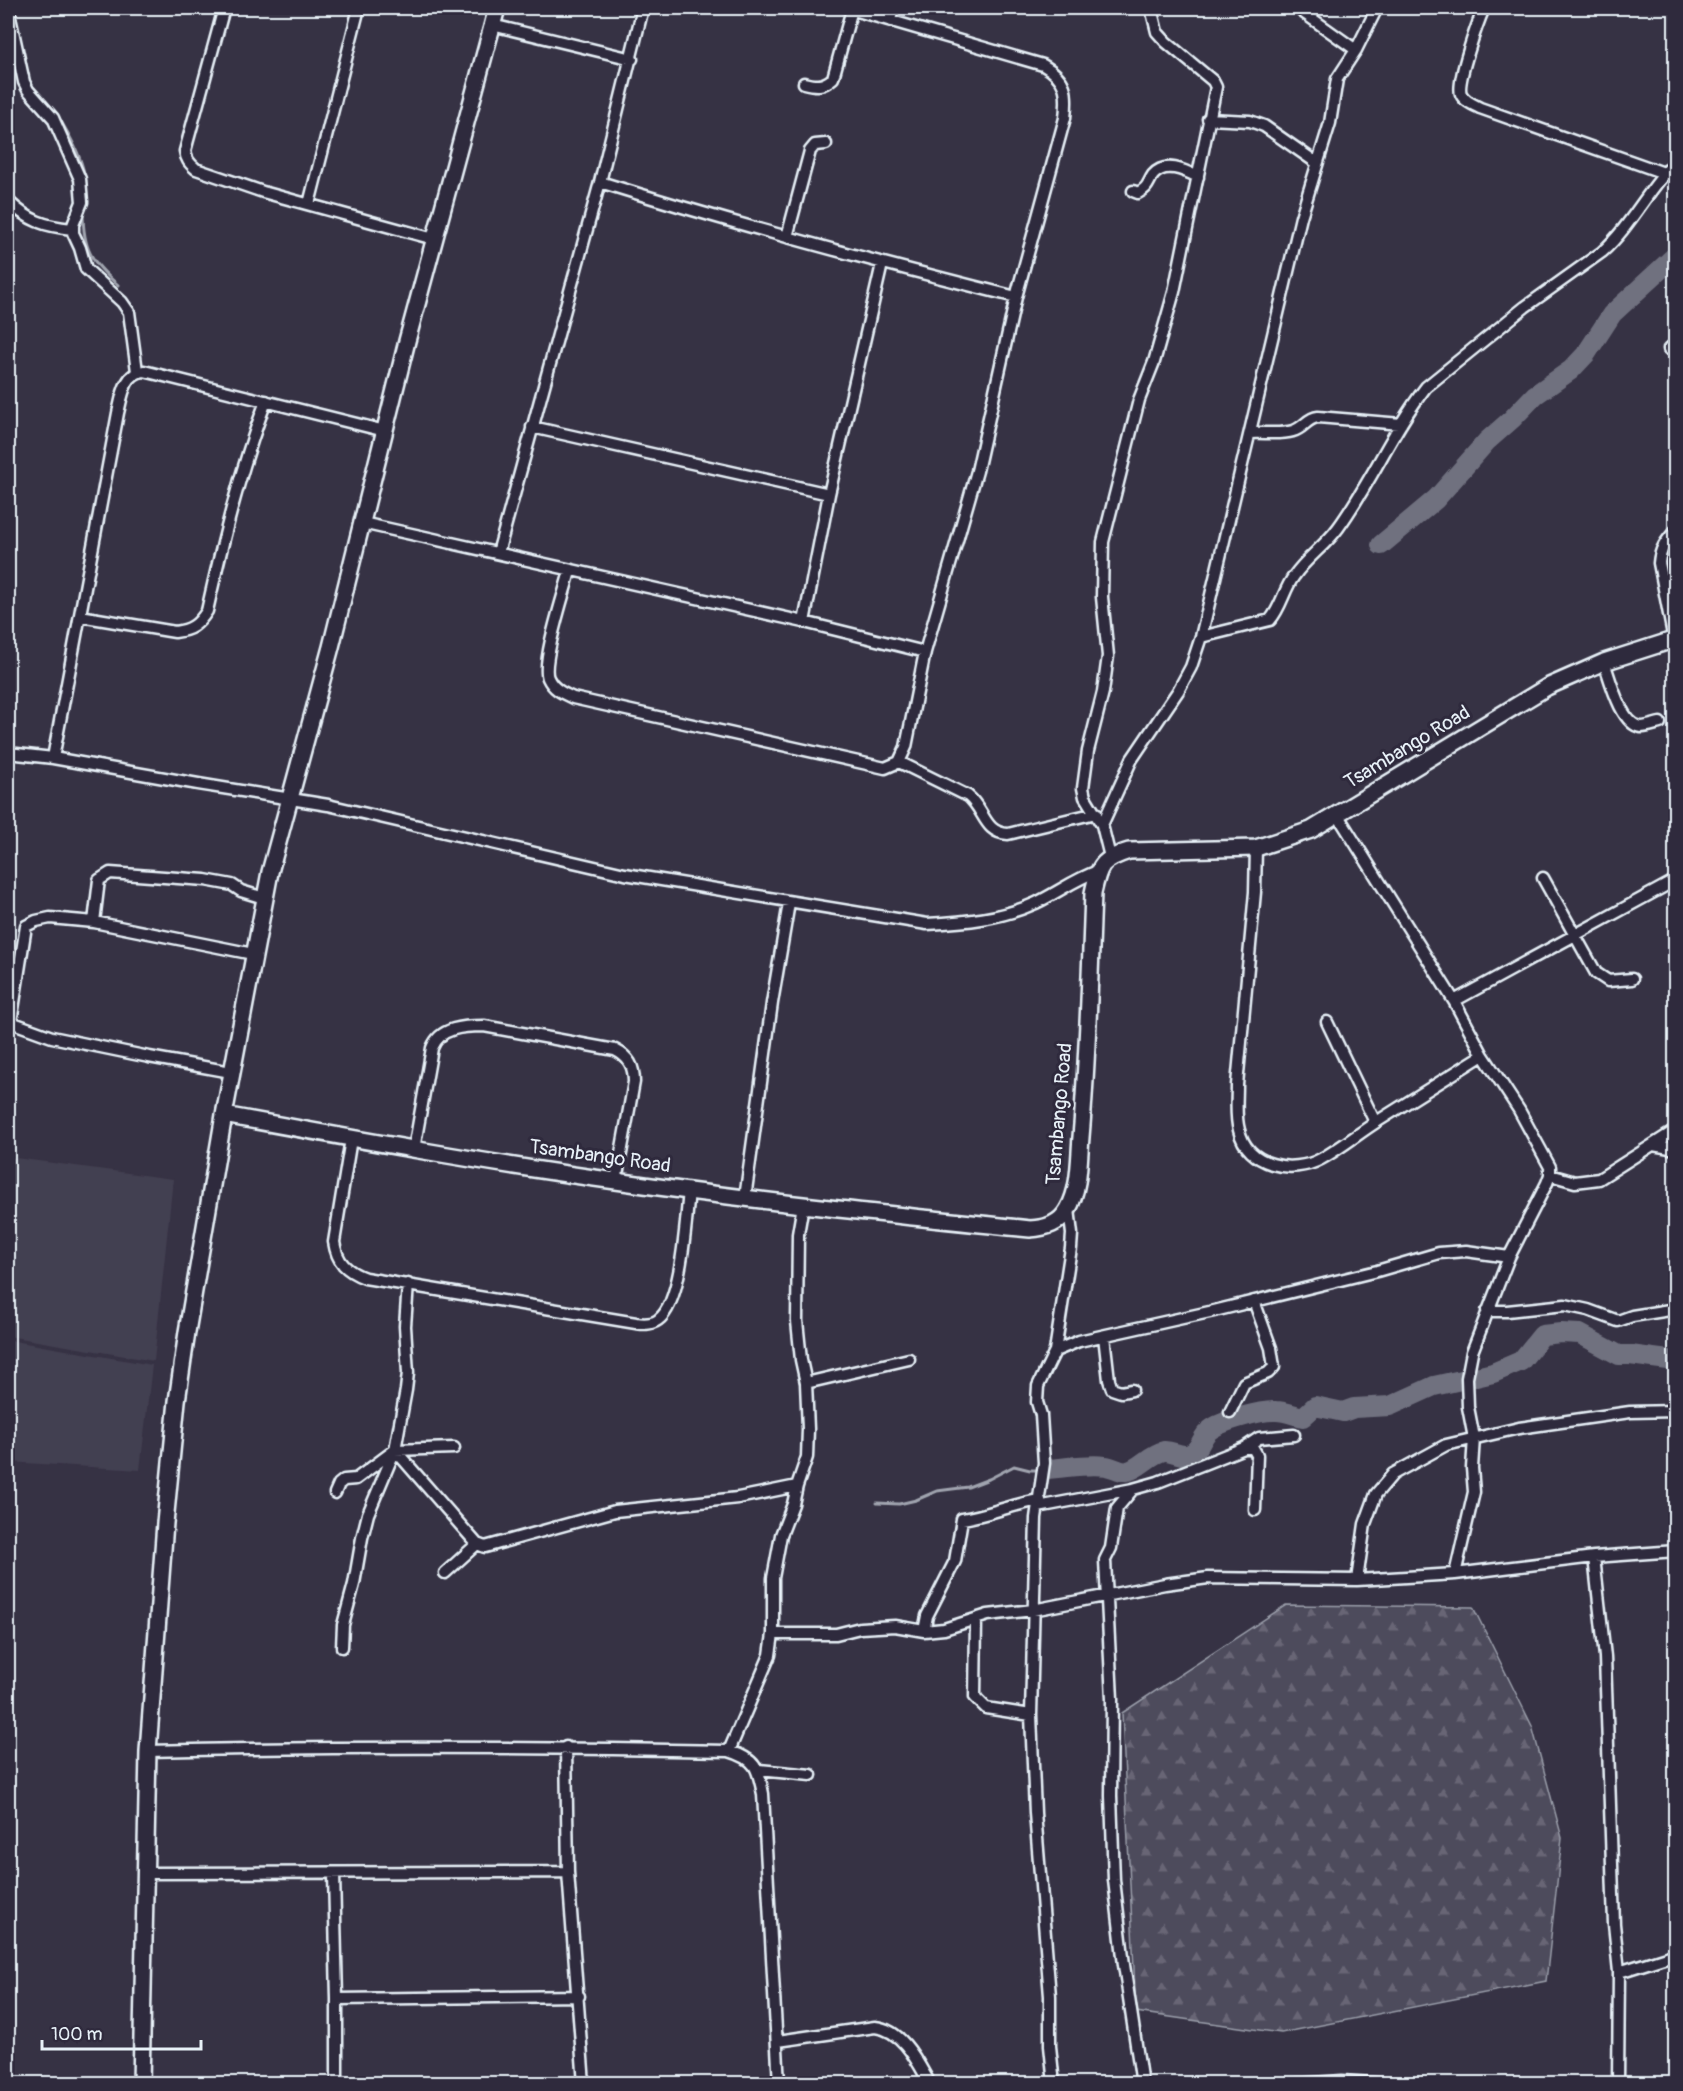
<svg xmlns="http://www.w3.org/2000/svg" width="1683" height="2091" font-family="Pangolin,sans-serif">
<style>
.built{fill:#433f51}
.forest{fill:url(#forest-firs);stroke:#9a9eaa;stroke-width:1.5}
.lines{fill:none;stroke-linecap:round;stroke-linejoin:round}
.stream{stroke:#a0a4af;stroke-width:3}
.river{stroke:#70717f;stroke-width:20}
.street-casing{stroke:#e8f1f8;stroke-width:15}
.secondary-casing{stroke:#e8f1f8;stroke-width:20}
.street{stroke:#2f2a3d;stroke-width:10}
.secondary{stroke:#2f2a3d;stroke-width:15}
.labels{text-anchor:middle;dominant-baseline:central;stroke-width:6;stroke-linejoin:round;paint-order:stroke}
.street-label{font-size:20px;fill:#e8f1f8;stroke:#2f2a3d}
</style>
<defs>
<pattern id="forest-firs" width="22" height="20" patternUnits="userSpaceOnUse" patternTransform="scale(1.5)"><rect width="22" height="20" fill="#4d4b5c"/><path d="M5 1l3.5 6h-7zM16 11l3.5 6h-7z" fill="#676574"/></pattern>
</defs>
<rect width="100%" height="100%" fill="#363244"/>
<filter id="ink" filterUnits="userSpaceOnUse"><feTurbulence type="fractalNoise" baseFrequency=".0167" numOctaves="2"/><feDisplacementMap in="SourceGraphic" scale="12" xChannelSelector="R" yChannelSelector="G"/><feConvolveMatrix kernelMatrix="1 2 1 2 8 2 1 2 1" color-interpolation-filters="sRGB"/></filter>
<g filter="url(#ink)">
<path class="built" d="M8 1157 173 1179 154 1361 8 1336Z
M8 1340 152 1365 140 1470 8 1462Z"/>
<path class="forest" d="M1286 1605 1473 1607 1532 1726 1562 1838 1546 1981 1281 2033 1136 2012 1122 1713Z"/>
<g class="lines">
<path class="stream" d="M38 94C58 110 82 154 85 179
M83 212C83 249 91 262 118 285
M877 1503 899 1504 916 1500 937 1491 968 1487 989 1479 1014 1466 1030 1470H1041"/>
<path class="river" d="M1381 545 1436 499 1487 441 1512 419 1535 395 1571 370 1586 354 1612 314 1676 255
M1476 1377 1493 1373 1521 1361 1542 1335 1561 1333 1580 1334 1619 1355H1630L1676 1361
M1047 1469C1066 1468 1088 1463 1106 1466 1114 1467 1121 1473 1128 1471 1140 1468 1150 1454 1164 1451 1173 1450 1180 1458 1190 1454 1201 1450 1201 1436 1210 1430 1221 1421 1262 1410 1276 1411 1285 1411 1294 1415 1303 1417L1315 1406 1343 1412 1354 1408 1390 1406 1434 1386 1461 1380"/>
<g class="street-casing">
<path id="street" d="M8 8 24 82 28 90 53 118 80 179 82 202 73 225V233L80 248 86 269 122 302 129 312 137 371
M224 8 185 151C186 159 189 163 196 169L263 192 434 239
M1297 8 1356 50
M1484 8C1478 22 1456 82 1461 94 1464 101 1474 105 1480 108L1664 173
M890 20 893 8
M492 25 632 59
M804 83C816 86 823 87 833 78L852 9
M1208 119 1250 121 1264 126 1317 163
M600 182C737 225 876 262 1016 297
M1133 191 1138 193C1149 187 1147 184 1153 175 1165 161 1184 170 1198 177
M8 201C29 221 44 226 72 229
M309 204 359 8
M787 237 810 151 815 145 826 144
M1669 349 1676 343
M532 427 829 494
M1250 433C1263 432 1280 435 1293 431 1304 428 1307 418 1318 417L1401 424
M362 523 804 622 925 652
M498 553 600 182 643 8
M570 571C565 591 541 662 548 678 553 689 562 693 573 698L885 768 899 762 906 747 925 652 977 471 1016 297 1065 118C1068 92 1067 79 1043 65L847 8
M80 616 175 632C191 630 198 625 207 611 223 540 240 470 266 401
M804 622 829 494 882 264
M1201 637 1270 620C1281 608 1284 589 1294 576 1306 558 1325 546 1338 528 1371 483 1392 431 1426 387L1525 307 1602 252C1631 226 1648 189 1676 161
M1674 640 1659 563C1660 549 1666 541 1676 530
M1604 662C1610 679 1621 725 1641 727 1647 727 1655 724 1660 723
M8 753 53 758 198 784 328 805 625 874 927 924C965 922 1001 919 1036 903 1057 893 1075 879 1098 871
M53 758 118 413C122 397 124 373 144 371L385 431
M899 762 968 796C985 810 984 833 1008 834L1096 813
M1337 814 1454 1001 1483 1055 1519 1110 1550 1167V1175L1547 1183 1509 1257 1472 1352 1467 1378 1468 1407 1474 1438 1472 1468 1474 1492 1455 1574
M1102 825 1132 759 1178 691 1191 667 1201 637 1301 217 1330 123 1337 79 1356 50 1377 8
M1256 848 1255 892 1237 1085C1237 1100 1235 1116 1239 1130 1247 1166 1292 1175 1321 1159 1341 1148 1359 1133 1378 1121 1413 1099 1448 1077 1483 1055
M1110 857 1102 825 1085 797 1083 788 1088 751 1103 692 1108 656 1102 597 1103 542 1139 400 1154 362 1174 292 1216 87 1213 81 1166 42 1157 32 1151 8
M1543 878 1596 973 1608 981 1632 979
M94 922 99 880 110 873 205 880 232 885 241 891 264 898
M1454 1001 1676 880
M8 1021 52 1037 149 1057 231 1072
M11 1022 26 926 36 921 50 918 94 922 253 954
M1327 1022 1375 1122
M351 1139 334 1242C337 1262 346 1271 365 1278L636 1323C643 1324 651 1325 658 1320 682 1303 686 1219 689 1190
M1653 1145 1676 1149
M414 1149 432 1048C440 1027 464 1026 484 1026L615 1050C629 1057 634 1066 634 1082L616 1181
M1550 1175 1575 1182 1599 1179 1676 1130
M745 1198 772 1003 789 903
M1487 1311H1507L1565 1305 1588 1310 1618 1321 1632 1316 1676 1309
M1104 1336 1109 1380 1112 1389 1121 1392 1132 1390
M1055 1351 1079 1341 1214 1311 1377 1271 1439 1253 1466 1251 1509 1257
M806 1383 909 1359
M1230 1412 1244 1383 1268 1373 1274 1367 1271 1348 1254 1301
M1244 1448H1253L1257 1455 1255 1510
M395 1450 477 1544 485 1547 615 1511 738 1498 797 1486 807 1457 808 1429 806 1383 801 1360 797 1321 798 1234 803 1205
M1133 1489 1117 1508 1111 1548 1105 1560 1112 1699 1111 1796 1114 1880 1124 1965 1142 2084
M335 1493 339 1484 344 1480 356 1479 395 1450 454 1448
M1038 1507 1133 1489 1158 1482 1244 1448 1259 1438 1294 1435
M1594 1557 1605 1657 1614 1924 1619 1972 1618 2084
M445 1573 477 1544
M1357 1580 1365 1524 1376 1494 1393 1474 1446 1445 1519 1428 1630 1412 1676 1411
M976 1619 975 1697 986 1708 1031 1715
M924 1631 927 1616 955 1561 962 1519C989 1515 1013 1504 1040 1500
M773 1634H836L860 1628 895 1626 924 1631 944 1629 988 1615 1033 1610 1165 1584 1208 1578 1357 1580 1455 1574 1594 1557 1676 1551
M342 1647 343 1625 354 1584 362 1538 368 1514 395 1450 406 1390 408 1373 405 1326 408 1284
M566 1747 568 1872 584 2084
M148 1751C342 1746 535 1747 729 1751 756 1759 758 1768 763 1794L779 2084
M729 1751 770 1655 773 1634V1578L781 1535 793 1504 797 1486
M759 1770 811 1775
M146 1873 568 1872
M334 1874 337 1999V2084
M1619 1972 1676 1954
M337 1999 579 1996
M778 2041 875 2027C903 2030 917 2061 930 2084
M1054 2084 1050 2046V1996L1035 1813 1031 1715 1036 1518 1044 1463 1041 1415 1037 1402 1038 1386 1055 1351 1071 1248 1072 1234 1069 1209
M1297 2084 1342 2081 1387 2084"/>
</g>
<g class="secondary-casing">
<path id="secondary" d="M224 1115C354 1139 485 1163 616 1181 754 1201 892 1215 1030 1229 1046 1228 1060 1224 1068 1209 1080 1189 1079 1159 1081 1137 1088 1056 1090 974 1093 893 1099 865 1101 860 1129 851L1256 848 1311 830 1547 687 1604 662 1676 639
M141 2084 148 1751 165 1523 177 1401 187 1332 224 1115 270 872 331 647 407 341 497 8"/>
</g>
<use href="#street" class="street"/>
<use href="#secondary" class="secondary"/>
</g>
</g>
<g class="labels">
<g class="street-label">
<text transform="translate(1407 747) rotate(-31)">Tsambango Road</text>
<text transform="translate(1059 1114) rotate(-85)">Tsambango Road</text>
<text transform="translate(600 1156) rotate(8)">Tsambango Road</text>
</g>
</g>
<rect width="1683" height="2091" fill="none" stroke="#2f2a3d" stroke-width="30"/>
<rect x="15" y="15" width="1653" height="2061" fill="none" stroke="#e8f1f8" stroke-width="2" filter="url(#ink)"/>
<path d="M42 2040v9h159v-9" fill="none" stroke="#e8f1f8" stroke-width="3"/>
<text x="51" y="2040" font-size="18" fill="#e8f1f8" stroke="#2f2a3d" stroke-width="4.5" paint-order="stroke">100 m</text>
</svg>
